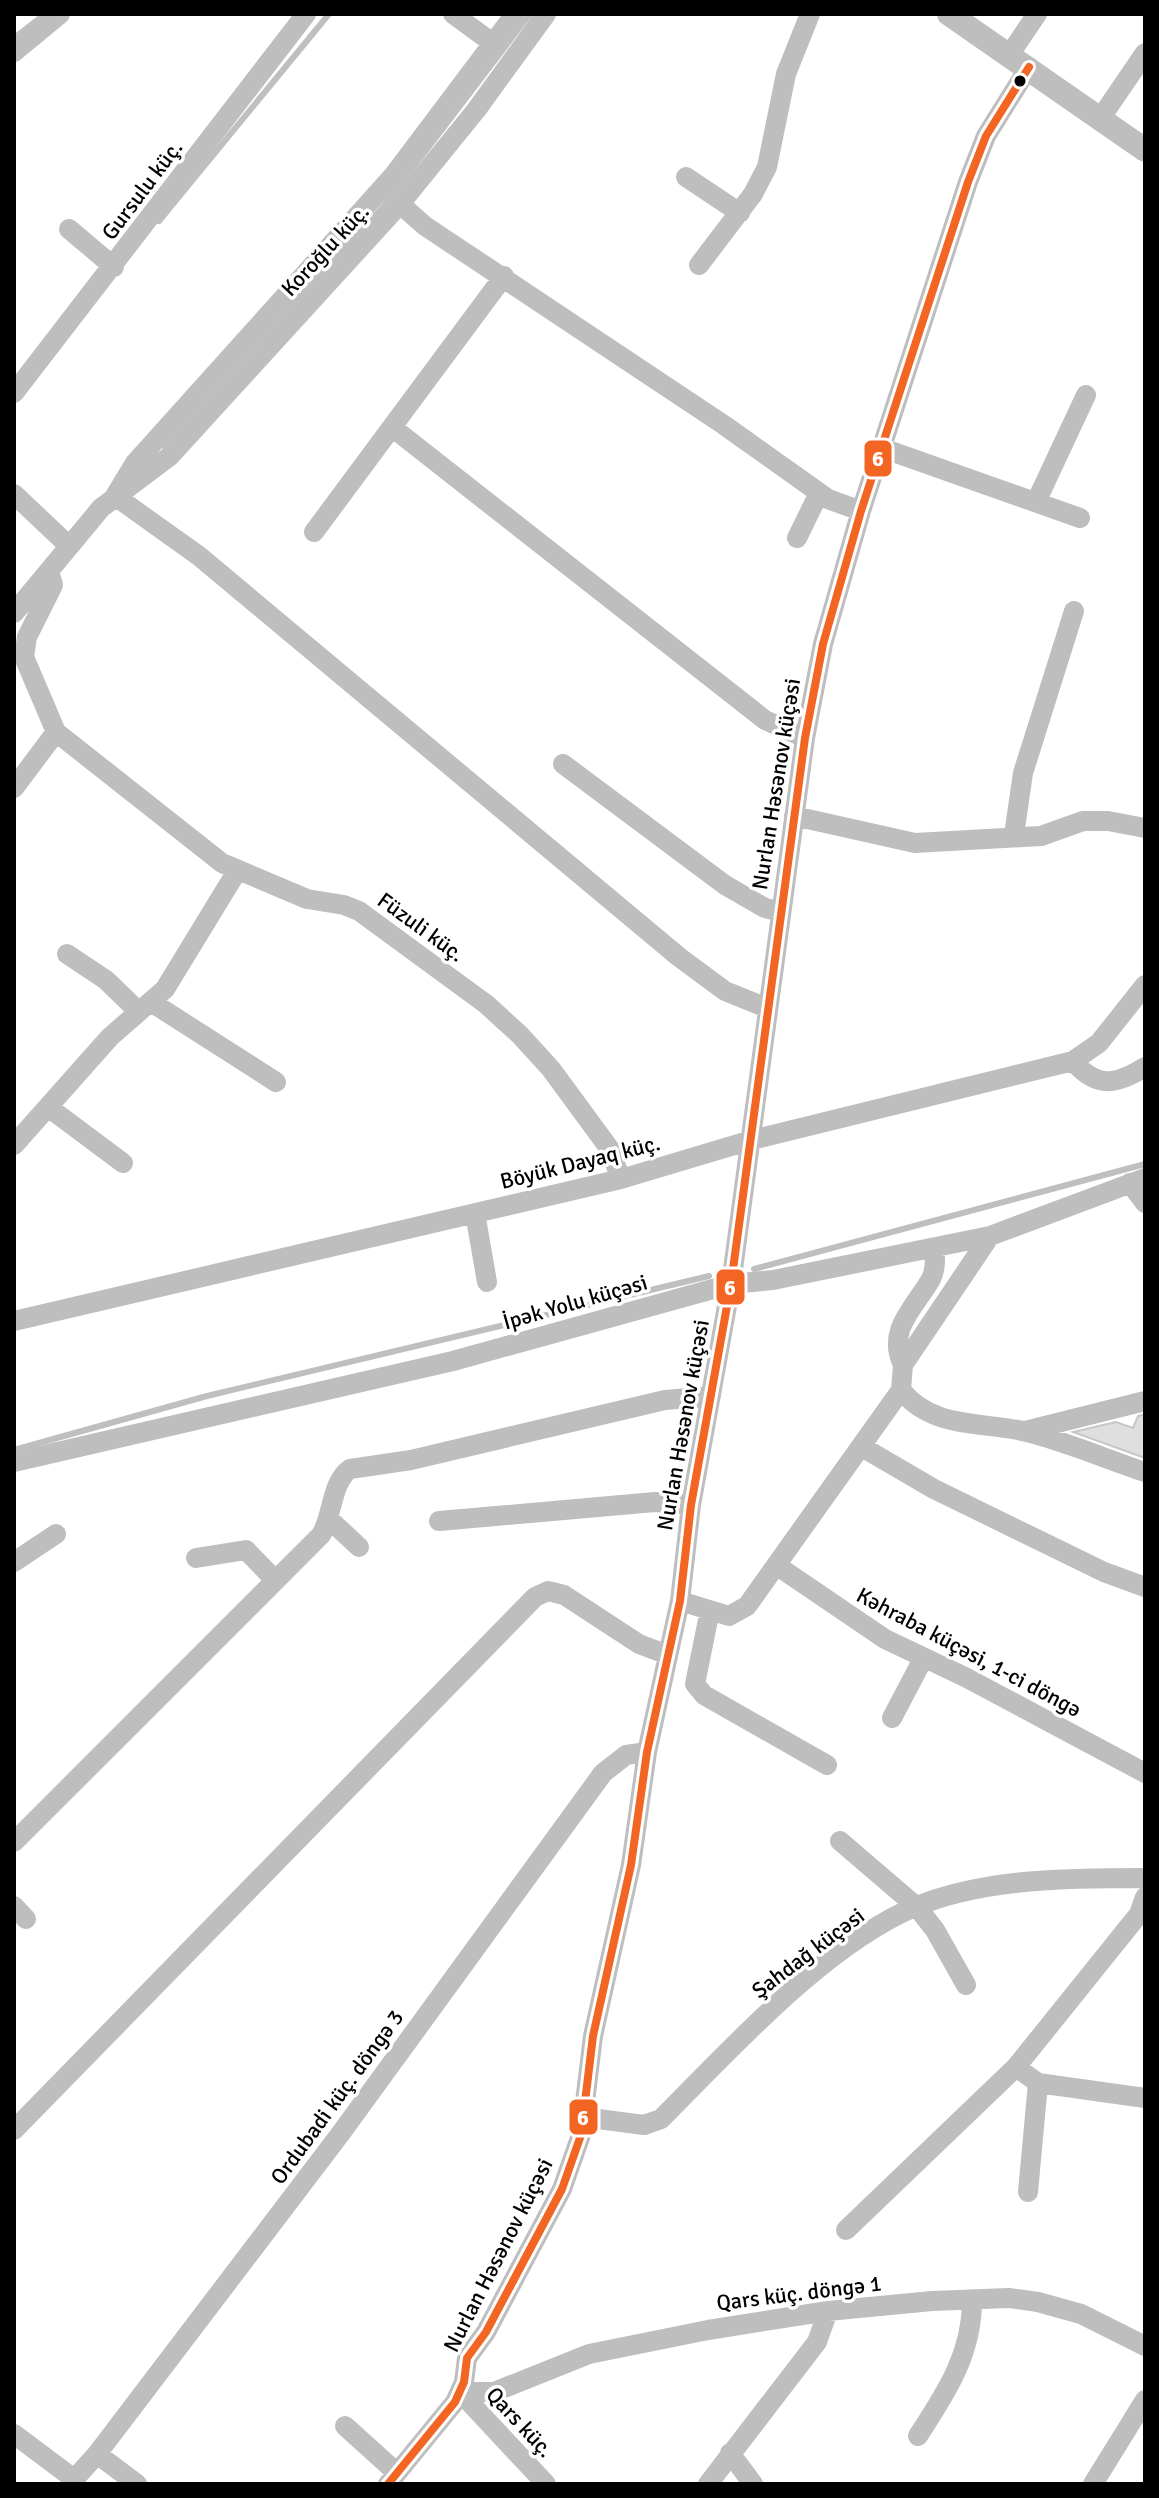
<svg xmlns="http://www.w3.org/2000/svg" width="1159" height="2498" font-family="Signika,sans-serif">
<style>
.lines{fill:none;stroke-linecap:round;stroke-linejoin:round}
.stream{stroke:#bfbfbf;stroke-width:6}
.building{fill:#dfdfdf;stroke:#c7c7c7;stroke-width:2}
.minor{stroke:#bebebe;stroke-width:20}
.tertiary{stroke:#bebebe;stroke-width:24}
.bus-1-casing{stroke:#fff;stroke-width:14}
.bus-1{stroke:#f26522;stroke-width:8}
.bus-dot{fill:#000;stroke:#fff;stroke-width:3}
.labels{text-anchor:middle;dominant-baseline:central;stroke-width:7;stroke-linejoin:round;paint-order:stroke}
.street-label{font-size:22px;fill:#000;stroke:#fff}
.line-badge{stroke:#fff;stroke-width:3}
.badge-label{font-size:22px;text-anchor:middle;font-weight:bold;fill:#fff}
</style>
<rect width="100%" height="100%" fill="#fff"/>
<g class="lines">
<path class="stream" d="M14 38 45 14
M159 221 329 14
M164 446 383 207 530 14
M754 1269 1145 1164
M14 1450 207 1396 709 1276"/>
</g>
<path class="building" d="M1145 1414V1458L1073 1432 1116 1422 1133 1428 1138 1416Z"/>
<g class="lines">
<path class="minor" d="M453 14 494 44
M515 14 393 176 135 463 115 496 199 556 679 957 725 991 767 1008
M14 52 60 14
M1010 54 1037 14
M1100 119 1145 53
M686 177 740 213
M400 204 425 226 724 425 828 499 861 511
M69 229 114 267
M699 265 753 194 767 167 786 74 810 14
M14 393 306 14
M393 428 765 720 805 738
M882 448 1080 518
M14 494 69 546
M1036 502 1086 395
M314 532 504 276
M797 538 819 493
M49 571 53 585 27 637 24 657 56 732 222 863 307 899 344 905 359 911 486 1004 520 1035 551 1069 609 1148 621 1179
M14 613 101 508 170 456 400 204 477 109 546 14
M563 764 725 885 765 908 781 912
M14 788 56 732
M794 816 915 843 1041 836 1083 821H1108L1145 828
M1014 835 1023 773 1074 611
M67 954 106 980 137 1010
M151 1002 276 1082
M1073 1061C1097 1089 1116 1085 1145 1067
M48 1107 123 1163
M14 1145 110 1037 165 989 237 871
M1130 1183 1145 1203
M475 1213 487 1282
M14 1321 621 1179 748 1141 1073 1061 1099 1043 1145 985
M903 1365C886 1330 915 1307 931 1279 936 1269 935 1259 935 1248
M901 1390C933 1430 983 1421 1027 1432 1067 1442 1106 1459 1145 1472
M1025 1431 1145 1401
M862 1447 934 1489 1104 1572 1145 1587
M14 1462 453 1361 731 1284 773 1280 990 1236 1145 1178
M331 1521 359 1547
M439 1521 655 1502 691 1505
M196 1558 246 1550 275 1580
M14 1562 56 1534
M776 1565 885 1639 965 1677 1145 1773
M680 1601 729 1616 747 1606 901 1390 903 1365 990 1236
M710 1610 695 1684 704 1695 827 1765
M892 1718 923 1659
M840 1841 917 1907 935 1930 966 1985
M14 1842 321 1535C333 1516 331 1482 350 1469L411 1460 665 1400 711 1396
M1145 1897 1139 1914 1016 2067 1038 2083 1145 2098
M14 1906 26 1919
M583 2117 644 2125 661 2119C731 2049 825 1944 917 1906 987 1878 1071 1878 1145 1878
M14 2130 535 1597 548 1591 564 1595 639 1644 668 1655
M1028 2192 1038 2083
M846 2230 1016 2067
M460 2392H494L589 2354 708 2330 828 2311 932 2301 1009 2298 1038 2302 1081 2314 1145 2346
M460 2392 546 2484
M345 2426 397 2473
M14 2434 74 2479
M918 2436C946 2393 972 2354 972 2301
M730 2453 753 2484
M97 2454 137 2484
M70 2484 97 2454 341 2133 603 1773 626 1755 647 1752
M388 2484 455 2402 464 2382 467 2358 486 2332 562 2189 581 2135 593 2036 631 1865 647 1752 680 1601 691 1505 731 1284 805 738 823 644 861 511 968 182 986 136 1029 67
M708 2484 817 2342 828 2311
M1093 2484 1145 2400"/>
<path class="tertiary" d="M949 14 1145 150"/>
<g class="bus-1-casing">
<path id="bus-1" d="M388 2484 455 2402 464 2382 467 2358 486 2332 562 2189 581 2135 593 2036 631 1865 647 1752 680 1601 691 1505 731 1284 805 738 823 644 861 511 968 182 986 136 1029 67"/>
</g>
<use href="#bus-1" class="bus-1"/>
</g>
<circle class="bus-dot" cx="1020" cy="81" r="7"/>
<g class="labels">
<g class="street-label">
<text transform="translate(142 190) rotate(-53)">Gursulu küç.</text>
<text transform="translate(325 250) rotate(-47)">Koroğlu küç.</text>
<text transform="translate(776 784) rotate(-81)">Nurlan Həsənov küçəsi</text>
<text transform="translate(421 927) rotate(36)">Füzuli küç.</text>
<text transform="translate(580 1162) rotate(-14)">Böyük Dayaq küç.</text>
<text transform="translate(575 1302) rotate(-16)">İpək Yolu küçəsi</text>
<text transform="translate(683 1425) rotate(-80)">Nurlan Həsənov küçəsi</text>
<text transform="translate(969 1652) rotate(28)">Kəhraba küçəsi, 1-ci döngə</text>
<text transform="translate(808 1953) rotate(-37)">Şahdağ küçəsi</text>
<text transform="translate(337 2097) rotate(-54)">Ordubadi küç. döngə 3</text>
<text transform="translate(498 2255) rotate(-63)">Nurlan Həsənov küçəsi</text>
<text transform="translate(799 2293) rotate(-7)">Qars küç. döngə 1</text>
<text transform="translate(520 2422) rotate(47)">Qars küç.</text>
</g>
</g>
<g class="line-badge">
<rect x="863" y="439" width="30" height="39" rx="8" fill="#f26522"/>
<rect x="715" y="1268" width="31" height="38" rx="8" fill="#f26522"/>
<rect x="568" y="2098" width="31" height="38" rx="8" fill="#f26522"/>
</g>
<g class="badge-label">
<text x="878" y="466">6</text>
<text x="730" y="1295">6</text>
<text x="583" y="2125">6</text>
</g>
<rect width="1159" height="2498" fill="none" stroke="#000000" stroke-width="32"/>
</svg>
